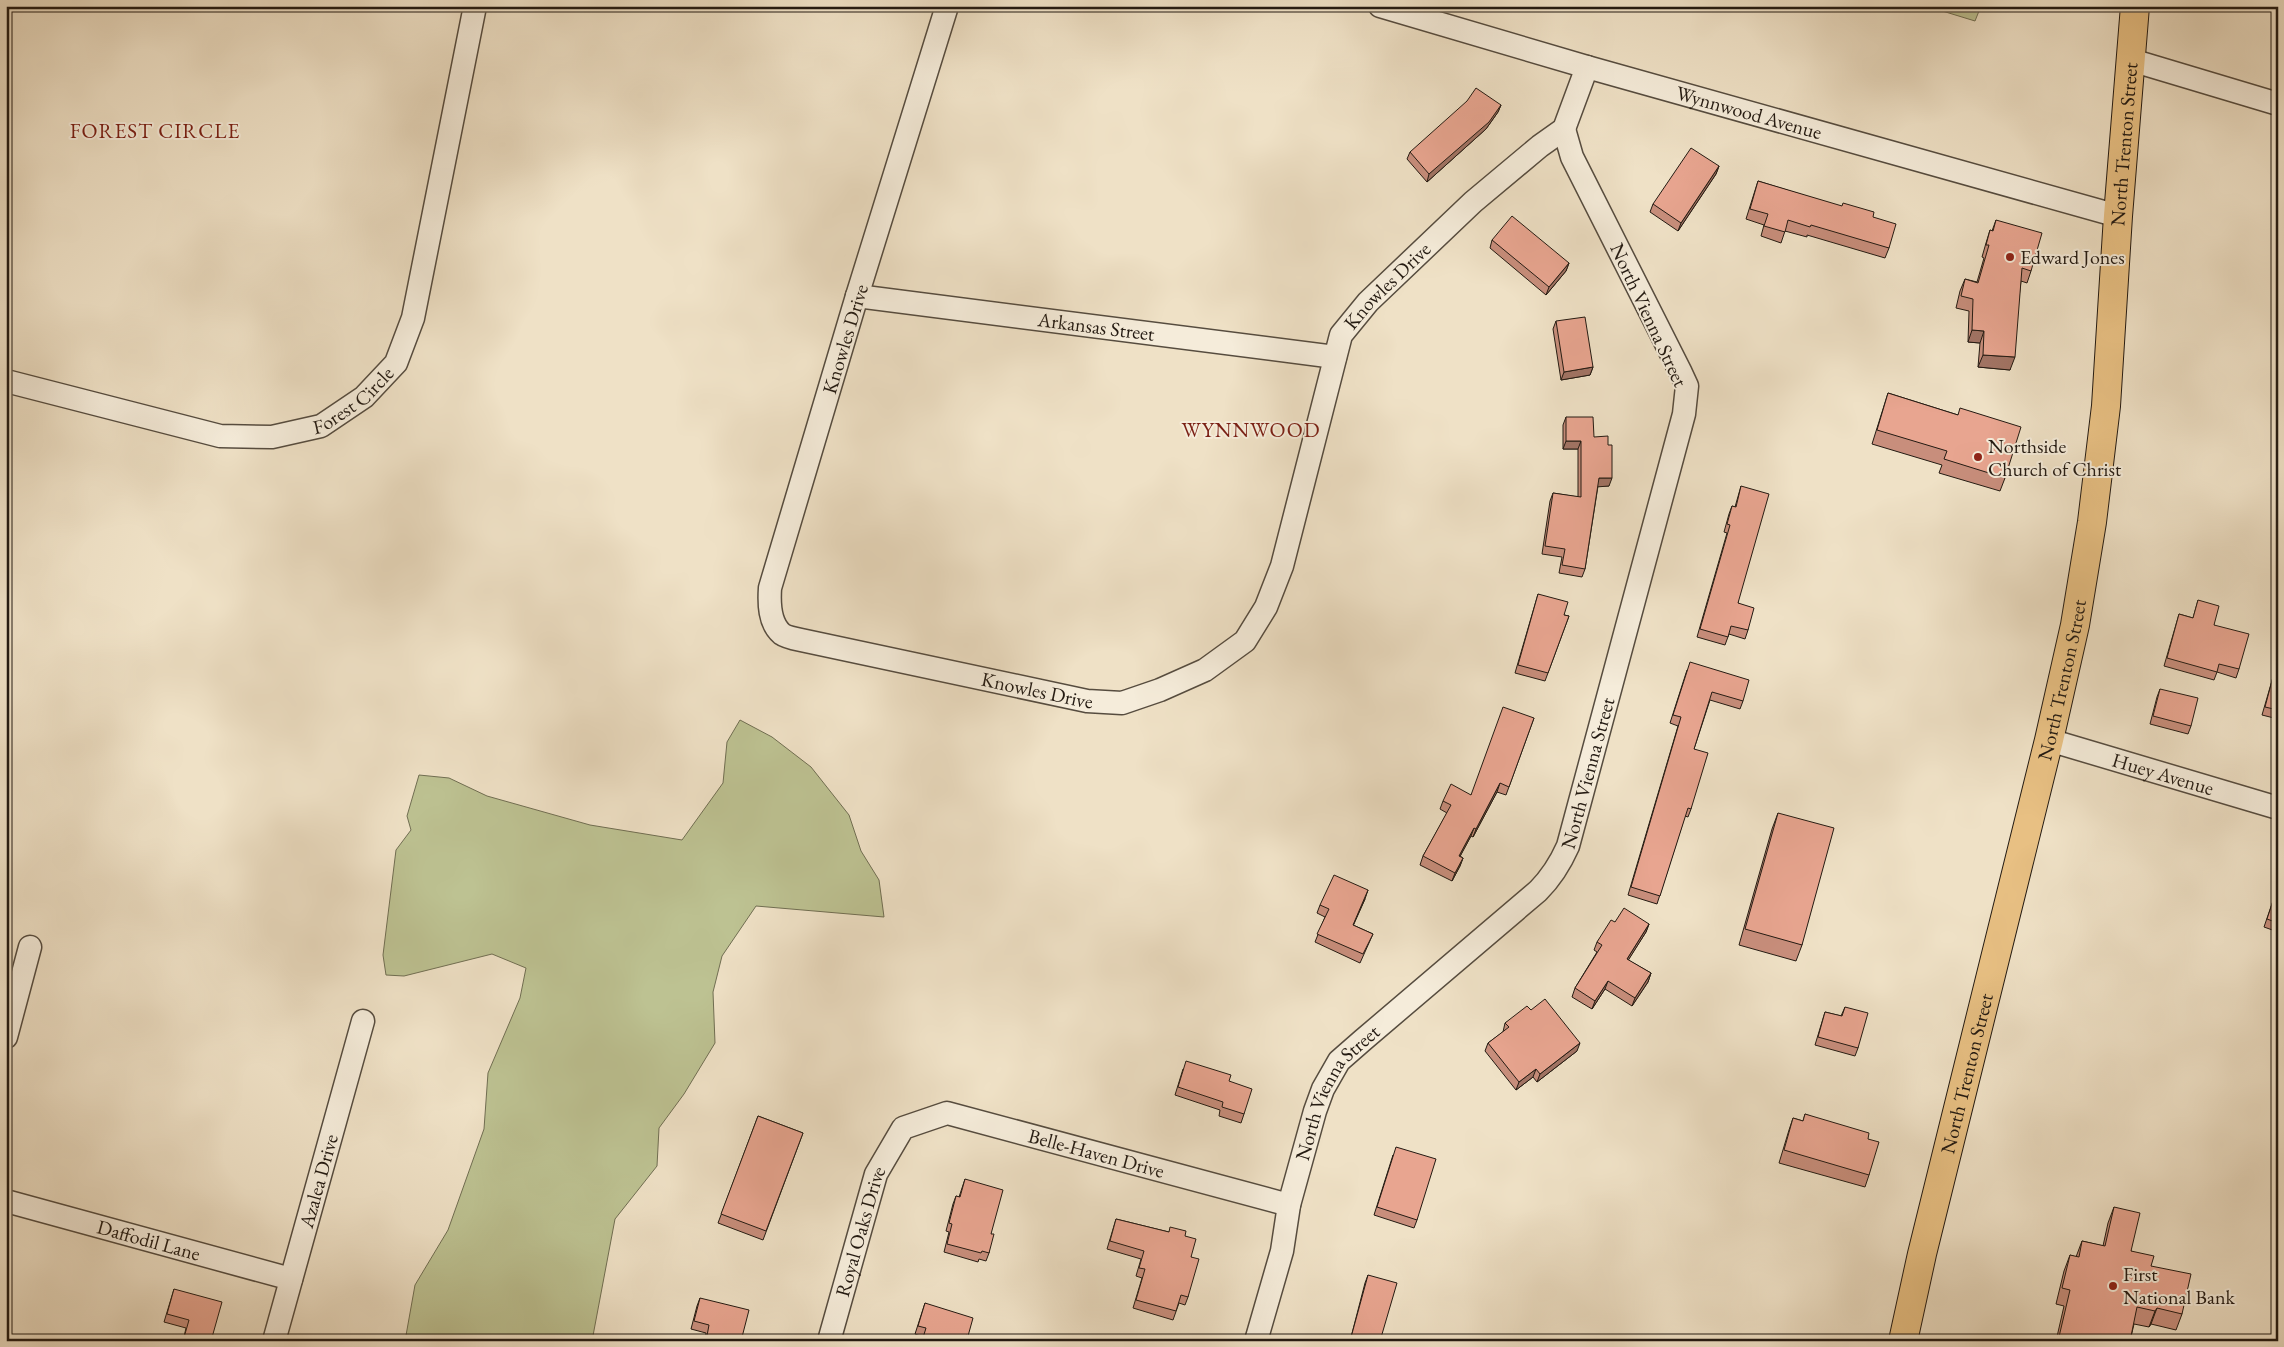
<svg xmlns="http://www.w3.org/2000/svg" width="2284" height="1347" font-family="'EB Garamond',serif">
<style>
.green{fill:#bdc292;stroke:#706e52}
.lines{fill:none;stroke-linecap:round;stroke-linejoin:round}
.minor-casing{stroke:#564c3f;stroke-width:25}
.trunk-casing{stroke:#231a12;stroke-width:30}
.minor{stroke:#f5ecda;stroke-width:22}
.trunk{stroke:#e8c083;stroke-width:28}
.wall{fill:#c88e7c;stroke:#231a12}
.shaded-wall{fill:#a27465;stroke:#231a12}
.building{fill:#e8a590;stroke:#231a12}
.poi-dot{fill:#8f2418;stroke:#f5ecda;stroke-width:2}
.labels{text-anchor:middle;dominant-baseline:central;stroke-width:4;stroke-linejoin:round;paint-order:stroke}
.street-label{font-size:20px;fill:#231a12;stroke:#f5ecda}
.poi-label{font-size:20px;fill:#231a12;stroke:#f5ecda;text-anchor:start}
.neighbourhood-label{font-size:21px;letter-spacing:1px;fill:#7a1f14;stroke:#f5ecda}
</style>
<rect width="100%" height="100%" fill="#efe1c6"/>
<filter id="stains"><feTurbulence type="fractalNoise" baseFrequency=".004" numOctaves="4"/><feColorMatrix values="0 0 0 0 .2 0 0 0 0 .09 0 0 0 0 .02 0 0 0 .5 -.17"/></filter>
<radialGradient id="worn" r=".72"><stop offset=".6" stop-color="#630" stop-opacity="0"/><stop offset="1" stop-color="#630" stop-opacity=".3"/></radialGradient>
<path class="green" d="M1926 6H1981L1975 21Z
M740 720 772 737 811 767 849 815 861 851 879 880 884 917 756 906 722 956 713 992 715 1043 684 1094 659 1128 657 1166 615 1219 592 1341H405L415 1285 448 1230 484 1129 488 1073 520 998 526 968 492 954 404 976 386 975 383 955 396 850 411 830 407 816 419 775 449 778 487 796 590 825 682 840 723 783 727 742Z"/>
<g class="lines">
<g class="minor-casing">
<g id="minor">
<path id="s1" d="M947 6 857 296 770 588C769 603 769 623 782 634 786 637 796 639 801 640L1087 701 1122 703 1160 690 1205 670 1245 641 1266 607 1282 566 1341 335 1368 302 1473 202 1540 146 1564 129 1587 67"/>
<path id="s2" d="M1380 6 1587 67 2118 216"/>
<path d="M2131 60 2278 104"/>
<path id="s3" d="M857 296 1335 357"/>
<path id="s4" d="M6 381 220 436 272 437 321 426 364 397 396 363 413 318 475 6"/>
<path id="s5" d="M2049 740 2278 808"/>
<path d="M6 1037 30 947"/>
<path id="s6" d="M6 1201 291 1279"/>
<path id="s7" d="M274 1341 363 1021"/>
<path id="s8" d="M829 1341 876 1174 903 1128 947 1113 1289 1205"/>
<path id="s9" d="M1256 1341 1282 1251 1289 1205 1315 1111 1323 1089 1339 1061 1363 1040 1538 891C1552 877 1560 864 1568 846L1684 414 1687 386 1681 373 1572 157 1564 129"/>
</g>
</g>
<g class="trunk-casing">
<g id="trunk">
<path id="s10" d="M1903 1341 1922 1254 2049 740 2075 625 2092 522 2106 406 2118 216 2135 6"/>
</g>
</g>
<use href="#minor" class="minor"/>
<use href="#trunk" class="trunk"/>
</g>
<path class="wall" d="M1501 105 1498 112 1486 129 1427 182 1407 159 1410 152Z
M1719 166 1716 174 1678 231 1650 212 1653 204Z
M1758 181 1873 217 1889 248 1885 258 1807 235V237L1785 231 1781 243 1761 236 1764 225 1746 219Z
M1996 220 2031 271 2027 283 2021 281 2010 370 1978 367 1980 343 1968 342 1969 311 1956 308 1960 291 1965 279 1977 282 1984 258 1982 257 1986 243 1990 230 1992 231Z
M1492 240 1569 263 1566 271 1546 295 1490 248Z
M1556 321 1593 367 1590 375 1561 380 1553 329Z
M1888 393 1958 415 2005 478 2000 491 1939 473 1942 465 1872 444Z
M1566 417 1594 437 1609 486H1598L1585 569 1582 577 1559 573 1562 557 1542 554 1550 501 1553 493 1578 497V449H1563V425Z
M1741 486 1738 603 1748 630 1745 639 1729 634 1725 645 1697 637 1727 533 1724 532 1729 514 1732 506 1735 507Z
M1538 594 1564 615 1569 616 1545 681 1515 673Z
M2198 600 2214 625 2239 669 2236 678 2217 672 2214 680 2164 666 2179 614 2193 618Z
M1687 670 1743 701 1740 709 1710 700 1694 749 1691 809 1688 817 1685 816 1657 904 1628 895 1678 726 1670 723Z
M2273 677 2278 678V719L2262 715Z
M2160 689 2191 726 2188 734 2150 724 2157 697Z
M1534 718 1506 795 1497 792 1473 837 1471 836 1460 856 1463 858 1460 866 1452 881 1420 865 1423 856 1447 813 1440 809 1443 801 1471 795Z
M1778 813 1802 945 1796 961 1739 945 1772 829Z
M2278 886V932L2264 927Z
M1365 899 1353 925 1373 934 1360 963 1315 942 1325 917 1317 913 1320 905Z
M1615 922 1649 924 1646 932 1628 960 1651 973 1648 982 1632 1006 1605 989 1592 1009 1572 997 1575 988 1597 952 1594 950 1597 942Z
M2278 947V962L2273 961Z
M1845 1007 1858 1048 1855 1056 1815 1045 1825 1012 1841 1016Z
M1531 1010 1577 1051 1537 1082 1533 1077 1516 1090 1485 1051 1488 1043 1503 1032 1505 1023Z
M1183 1069 1229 1081 1244 1114 1241 1123 1219 1116 1220 1110 1175 1095Z
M1805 1114 1868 1139 1869 1175 1865 1187 1779 1163 1789 1130 1793 1118 1803 1121Z
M758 1116 803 1133 763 1240 718 1223Z
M1393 1155 1417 1220 1414 1228 1374 1215Z
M965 1179 991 1234 989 1253 986 1261 979 1259 978 1262 944 1252 949 1232 946 1231 953 1204 956 1196 959 1197Z
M2114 1207 2131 1251 2151 1266 2182 1314 2176 1330 2151 1324 2149 1327 2134 1324 2130 1341H2056L2064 1306 2056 1304 2064 1271 2070 1255 2076 1257 2082 1241 2103 1246 2108 1223Z
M1116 1219 1185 1236 1191 1257 1188 1297 1185 1305 1179 1303 1173 1320 1133 1308 1142 1278 1136 1276 1141 1259 1107 1249Z
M1368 1275 1380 1341H1350L1365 1283Z
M174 1289 211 1341H183L186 1328 164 1322Z
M700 1298 741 1341H705L706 1333 691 1329 697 1306Z
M925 1303 968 1336 966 1341H922L923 1337 915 1334Z"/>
<path class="shaded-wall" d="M1501 105 1498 112 1486 129 1427 182 1429 174Z
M1719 166 1716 174 1678 231 1681 223Z
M1569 263 1566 271 1546 295 1549 287Z
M1972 330 1984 331 1980 343 1968 342Z
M1983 355 2015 357 2010 370 1978 367Z
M1593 367 1590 375 1561 380 1564 372Z
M1566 441H1581L1578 449H1563Z
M1599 478H1612L1609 486 1596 487Z
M1500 783 1497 792 1473 837 1476 829Z
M1474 828 1471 836 1456 864 1459 856Z
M1463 858 1460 866 1452 881 1455 873Z
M1368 890 1365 899 1350 933 1353 925Z
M1649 924 1646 932 1624 967 1627 959Z
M1651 973 1648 982 1632 1006 1635 998Z
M1608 981 1605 989 1592 1009 1595 1001Z
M1580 1043 1577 1051 1537 1082 1540 1074Z
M1536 1069 1533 1077 1516 1090 1519 1082Z
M2157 1308 2151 1324 2149 1327 2155 1311Z"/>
<path class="building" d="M1476 88 1501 105 1489 122 1429 174 1410 152 1467 101Z
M1691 148 1719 166 1681 223 1653 204Z
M1758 181 1842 206 1843 203 1874 212 1873 217 1896 224 1889 248 1811 225 1810 227 1788 220 1785 232 1764 226 1768 214 1750 209Z
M1512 216 1569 263 1549 287 1492 240Z
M1996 220 2042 233 2031 271 2022 268 2015 357 1983 355 1984 331 1972 330 1973 299 1961 296 1965 279 1978 283 1989 245H1986L1990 230 1993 231Z
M1585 317 1593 367 1564 372 1556 321Z
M1888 393 1958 415 1960 408 2021 427 2005 478 1944 459 1947 451 1877 430Z
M1566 417H1593L1594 437 1608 436V445H1612V478H1599L1585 569 1562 565 1565 549 1545 546 1553 493 1581 497V441H1566Z
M1741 486 1769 494 1738 603 1754 608 1748 630 1731 626 1728 637 1700 629 1730 525 1727 524 1732 506 1736 507Z
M1538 594 1568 602 1564 615 1569 616 1548 673 1518 665Z
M2198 600 2219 606 2214 625 2249 634 2239 669 2219 664 2217 672 2167 658 2179 614 2193 618Z
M1690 662 1749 680 1743 701 1712 692 1694 749 1708 753 1691 809 1688 808 1660 896 1631 887 1681 717 1673 715Z
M2273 677 2278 678V710L2265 707Z
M2160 689 2198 698 2191 726 2153 716Z
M1503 707 1534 718 1509 787 1500 783 1476 829 1474 828 1459 856 1463 858 1455 873 1423 856 1451 805 1443 801 1451 784 1471 795Z
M1778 813 1834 828 1802 945 1745 929Z
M1334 875 1368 890 1353 925 1373 934 1363 954 1317 934 1329 909 1320 905Z
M2278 886V923L2267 919Z
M1624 908 1649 924 1627 959 1651 973 1635 998 1608 981 1595 1001 1575 988 1602 945 1597 942 1611 920 1615 922Z
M1545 999 1580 1043 1540 1074 1536 1069 1519 1082 1488 1043 1509 1027 1505 1023 1527 1006 1531 1010Z
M1845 1007 1868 1013 1858 1048 1818 1037 1825 1012 1842 1016Z
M1186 1061 1231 1075 1229 1081 1252 1089 1244 1114 1222 1107 1223 1102 1178 1087Z
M1805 1114 1869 1133 1868 1139 1879 1142 1869 1175 1784 1150 1793 1118 1803 1121Z
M758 1116 803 1133 766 1231 721 1214Z
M1396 1147 1436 1159 1417 1220 1377 1207Z
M965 1179 1003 1190 991 1234H994L989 1253 982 1251 981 1253 947 1244 952 1224 949 1223 956 1196 960 1197Z
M2114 1207 2140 1213 2131 1251 2154 1256 2151 1266 2191 1274 2182 1314 2157 1308 2155 1311 2137 1307 2130 1341H2058L2070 1290 2062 1288 2070 1255 2079 1257 2082 1241 2105 1246Z
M1116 1219 1169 1232 1170 1227 1186 1231 1185 1236 1196 1239 1191 1257 1199 1259 1188 1297 1181 1295 1176 1311 1136 1300 1145 1269 1139 1268 1144 1251 1110 1241Z
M1368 1275 1397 1283 1380 1341H1350Z
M174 1289 222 1302 211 1341H183L189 1320 167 1314Z
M700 1298 749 1310 741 1341H706L709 1325 694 1321Z
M925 1303 973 1318 968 1336 966 1335 965 1341H922L926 1328 918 1326Z"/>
<g class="poi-dot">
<circle cx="2010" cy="257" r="5"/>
<circle cx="1978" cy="457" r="5"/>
<circle cx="2113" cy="1286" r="5"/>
</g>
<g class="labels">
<g class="street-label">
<text stroke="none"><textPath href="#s2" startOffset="384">Wynnwood Avenue</textPath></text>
<text stroke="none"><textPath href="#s10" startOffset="1220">North Trenton Street</textPath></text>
<text stroke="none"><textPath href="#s1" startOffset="1534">Knowles Drive</textPath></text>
<text transform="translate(1649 315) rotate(65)">North Vienna Street</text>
<text stroke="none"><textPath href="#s3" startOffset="241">Arkansas Street</textPath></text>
<text transform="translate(845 339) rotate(-73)">Knowles Drive</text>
<text stroke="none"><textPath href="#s4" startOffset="364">Forest Circle</textPath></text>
<text stroke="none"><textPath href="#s10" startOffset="680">North Trenton Street</textPath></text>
<text stroke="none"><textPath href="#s1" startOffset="919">Knowles Drive</textPath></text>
<text stroke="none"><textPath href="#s9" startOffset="685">North Vienna Street</textPath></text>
<text stroke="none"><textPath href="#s5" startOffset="119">Huey Avenue</textPath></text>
<text stroke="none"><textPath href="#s10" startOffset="275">North Trenton Street</textPath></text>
<text stroke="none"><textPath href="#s9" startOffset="265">North Vienna Street</textPath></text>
<text stroke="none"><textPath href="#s8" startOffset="428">Belle-Haven Drive</textPath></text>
<text stroke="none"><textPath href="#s7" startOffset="166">Azalea Drive</textPath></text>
<text stroke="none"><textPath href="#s8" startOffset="114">Royal Oaks Drive</textPath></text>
<text stroke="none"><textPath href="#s6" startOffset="148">Daffodil Lane</textPath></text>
</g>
<g class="poi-label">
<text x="2020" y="257">Edward Jones</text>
<text x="1988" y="446">Northside<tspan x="1988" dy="23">Church of Christ</tspan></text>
<text x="2123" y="1274">First<tspan x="2123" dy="23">National Bank</tspan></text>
</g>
<g class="neighbourhood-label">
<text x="155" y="130">FOREST CIRCLE</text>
<text x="1251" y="429">WYNNWOOD</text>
</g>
</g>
<rect width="2284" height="1347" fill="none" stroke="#efe1c6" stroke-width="25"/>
<rect x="8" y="8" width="2269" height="1332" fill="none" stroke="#231a12" stroke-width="2.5"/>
<rect x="12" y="12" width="2259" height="1322" fill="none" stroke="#231a12"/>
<rect width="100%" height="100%" filter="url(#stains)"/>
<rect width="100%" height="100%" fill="url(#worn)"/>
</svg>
